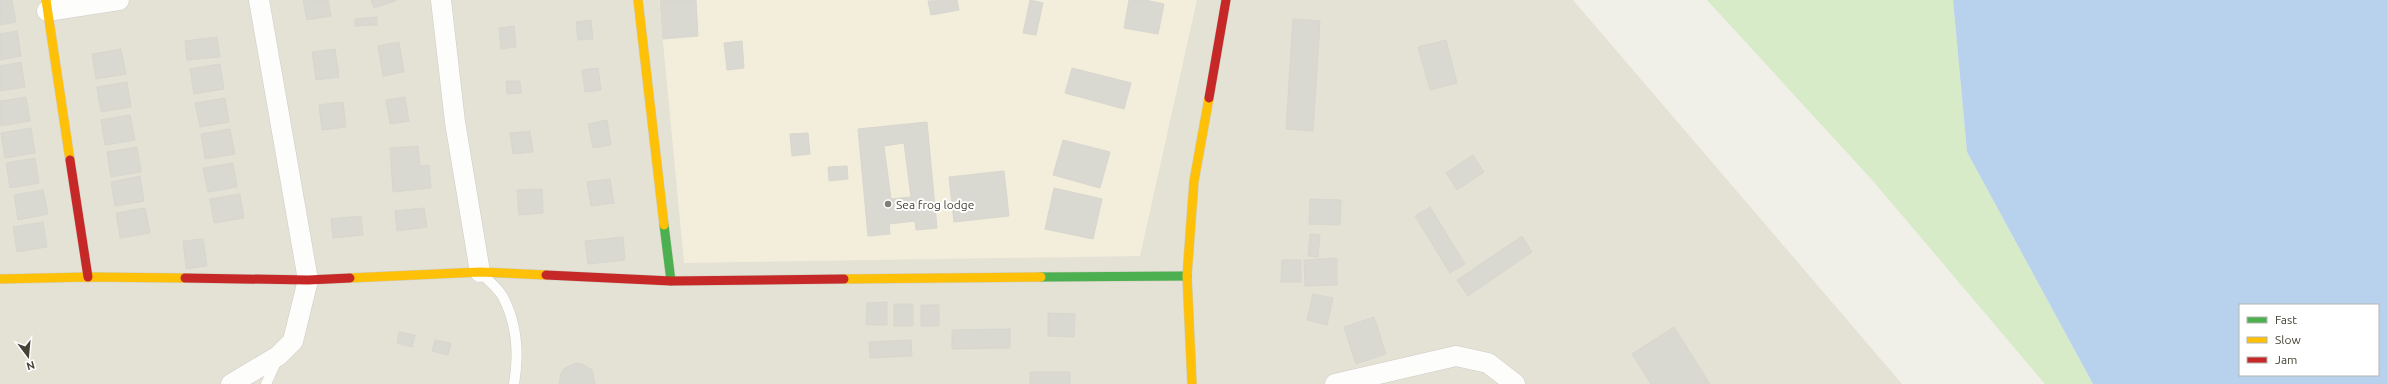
<svg xmlns="http://www.w3.org/2000/svg" width="2387" height="384" font-family="Ubuntu,sans-serif">
<style>
.residential{fill:#e4e1d5}
.commercial{fill:#f3eddb}
.green{fill:#d8ebc8}
.water{fill:#b8d2ee;fill-rule:evenodd}
.building{fill:#d9d8d1;stroke:#d8d6ce;fill-rule:evenodd}
.lines{fill:none;stroke-linecap:round;stroke-linejoin:round}
.lane-casing{stroke:#ceccc6;stroke-width:11}
.street-casing{stroke:#ceccc6;stroke-width:21}
.fast-casing{stroke:#cfcdbf;stroke-width:10}
.slow-casing{stroke:#cfcdbf;stroke-width:10}
.jam-casing{stroke:#cfcdbf;stroke-width:10}
.lane{stroke:#fdfdfc;stroke-width:10}
.street{stroke:#fdfdfc;stroke-width:20}
.fast{stroke:#4caf50;stroke-width:9}
.slow{stroke:#ffc107;stroke-width:9}
.jam{stroke:#c62828;stroke-width:9}
.poi-dot{fill:#817e74;stroke:#fff;stroke-width:1.5}
.labels{text-anchor:middle;dominant-baseline:central;stroke-width:4;stroke-linejoin:round;paint-order:stroke}
.poi-label{font-size:12px;fill:#454135;stroke:#fff;text-anchor:start}
</style>
<rect width="100%" height="100%" fill="#f0efe8"/>
<path class="residential" d="M0 0H1573L1902 384H0Z"/>
<path class="commercial" d="M659 0H1197L1140 256 684 263Z"/>
<path class="green" d="M1707 0H1953L1967 152 2093 384H2045L1873 181Z"/>
<path class="water" d="M1953 0H2387V384H2093L1967 152ZM2240 305H2378V375H2240Z"/>
<path class="building" d="M0 0H12L16 22 0 25Z
M303 0H328L331 16 307 20Z
M371 0H395L396 1 374 8Z
M660 0H696L698 36 663 39Z
M957 0 959 10 931 15 928 1Z
M1030 0 1043 3 1036 35 1023 33Z
M1129 0H1145L1164 4 1158 34 1124 28Z
M377 17V25L355 26V19Z
M1293 19 1320 21 1313 131 1286 129Z
M591 20 593 39 578 40 576 22Z
M514 26 516 47 501 49 499 28Z
M17 31 21 56 0 60V34Z
M217 37 220 57 187 60 185 41Z
M1446 40 1457 83 1430 90 1418 47Z
M742 41 744 68 727 70 724 43Z
M399 42 404 72 383 76 378 46Z
M121 49 126 74 96 79 92 54Z
M335 49 339 77 316 80 312 52Z
M21 62 25 87 0 91V66Z
M220 64 224 89 194 94 190 69Z
M598 68 601 90 585 92 582 70Z
M1072 68 1131 83 1124 109 1065 93Z
M506 81H520L521 93 507 94Z
M127 82 131 107 101 112 97 87Z
M26 97 30 121 0 126V101Z
M405 97 409 121 390 124 386 100Z
M225 98 229 122 200 127 195 103Z
M343 102 346 127 322 130 319 105Z
M130 115 135 140 105 145 101 120Z
M607 120 611 145 593 148 588 124Z
M927 122 937 228 916 230 915 221 889 224 890 234 868 236 858 129ZM904 143 911 197 891 199 884 146Z
M31 128 35 153 5 158 1 133Z
M230 129 235 154 205 159 201 134Z
M530 131 533 152 513 154 510 133Z
M808 133 810 154 792 156 790 134Z
M1063 140 1110 152 1100 188 1053 175Z
M418 146 420 166 429 165 431 188 393 192 390 148Z
M137 147 141 172 111 177 107 152Z
M1473 155 1484 172 1457 190 1446 173Z
M35 158 39 183 10 188 6 163Z
M233 163 237 187 208 192 203 168Z
M847 166 848 179 829 181 828 167Z
M1004 171 1009 216 954 222 949 177Z
M140 176 144 201 115 206 111 182Z
M610 179 614 203 591 206 587 182Z
M1054 188 1102 199 1093 239 1045 229Z
M542 189 543 213 519 215 517 190Z
M43 190 48 214 18 220 14 195Z
M240 194 244 218 214 223 210 199Z
M1310 199 1341 200 1340 225 1309 224Z
M1430 207 1465 264 1450 273 1415 216Z
M145 208 150 233 120 238 116 213Z
M424 208 427 227 397 231 395 211Z
M361 216 363 235 333 238 331 219Z
M43 222 47 247 17 252 13 227Z
M1310 234 1320 235 1318 257 1308 256Z
M1522 236 1532 252 1468 296 1457 280Z
M623 237 625 260 588 264 585 241Z
M203 239 207 266 186 269 183 241Z
M1337 258V285L1305 286 1304 260Z
M1282 260H1301V282H1281Z
M1313 294 1333 298 1327 325 1307 320Z
M887 302V325H866L867 303Z
M894 304H913V326H894Z
M921 305H939V326H921Z
M1048 313 1075 314 1074 337 1048 336Z
M1374 317 1386 354 1356 364 1344 327Z
M1674 327 1710 384H1651L1632 354Z
M1010 329V348L952 349V330Z
M399 332 415 335 412 347 397 343Z
M435 340 451 343 448 355 432 351Z
M911 340 912 356 870 358 869 342Z
M576 363 582 364 592 370 595 384H559L561 373 565 368Z
M1030 372H1070V384H1030Z"/>
<g class="lines">
<g class="lane-casing">
<path id="lane" d="M482 274C489 281 499 289 503 297 517 324 519 355 514 384
M266 384 277 360"/>
</g>
<g class="street-casing">
<path id="street" d="M441 0 455 122 480 272
M47 11 119 0
M231 384 278 356 293 341 308 280 259 0
M1335 384 1456 356 1488 363 1515 384"/>
</g>
<g class="fast-casing">
<path id="fast" d="M664 225 671 281
M1041 277 1187 276"/>
</g>
<g class="slow-casing">
<path id="slow" d="M46 0 70 160
M638 0 664 225
M350 278 480 272 546 275
M0 279 88 277 185 278
M844 279 1041 277
M1192 384 1187 276 1194 181 1209 98"/>
</g>
<g class="jam-casing">
<path id="jam" d="M1209 98 1226 0
M70 160 88 277
M546 275 671 281 844 279
M185 278 308 280 350 278"/>
</g>
<use href="#lane" class="lane"/>
<use href="#street" class="street"/>
<use href="#fast" class="fast"/>
<use href="#slow" class="slow"/>
<use href="#jam" class="jam"/>
</g>
<circle class="poi-dot" cx="888" cy="204" r="4"/>
<g class="labels">
<g class="poi-label">
<text x="896" y="204">Sea frog lodge</text>
</g>
</g>
<rect x="2239" y="304" width="140" height="72" fill="#ffffff" stroke="#b5b3ae"/>
<rect x="2247" y="317" width="20" height="6" fill="#4caf50" stroke="#b5b3ae"/>
<text x="2275" y="324" font-size="12" fill="#454135">Fast</text>
<rect x="2247" y="337" width="20" height="6" fill="#ffc107" stroke="#b5b3ae"/>
<text x="2275" y="344" font-size="12" fill="#454135">Slow</text>
<rect x="2247" y="357" width="20" height="6" fill="#c62828" stroke="#b5b3ae"/>
<text x="2275" y="364" font-size="12" fill="#454135">Jam</text>
<g transform="translate(28 356) rotate(164)" stroke="#ffffff" stroke-width="3" paint-order="stroke">
<path d="M0-3L7 15L0 10L-7 15Z" fill="#454135"/>
<text y="-6" font-size="11" font-weight="bold" text-anchor="middle" fill="#454135">N</text>
</g>
</svg>
